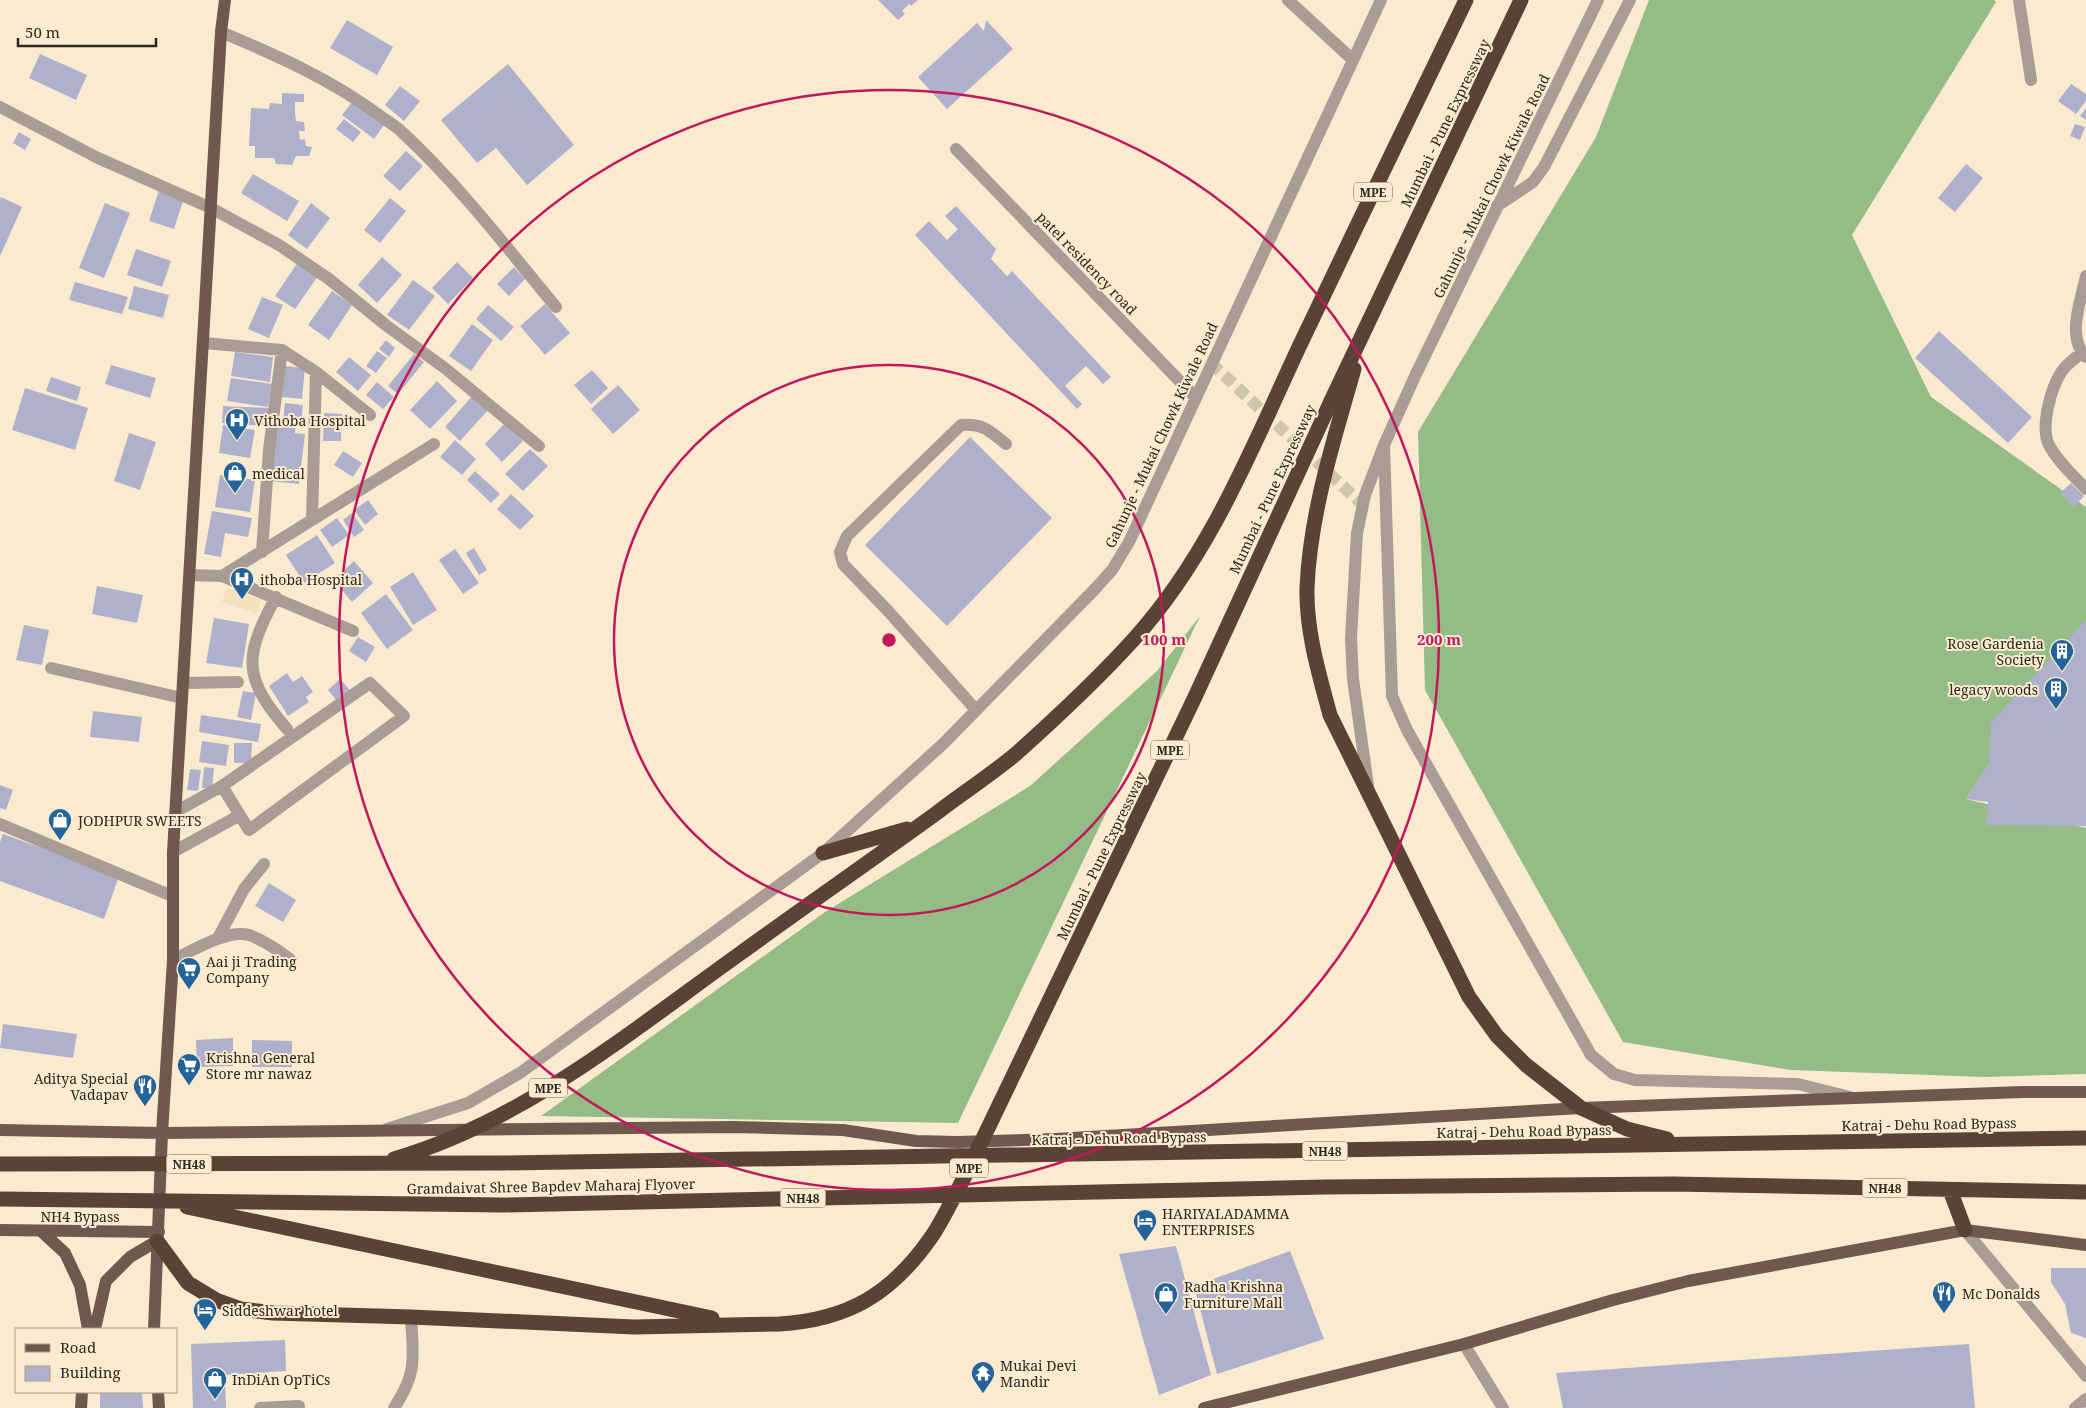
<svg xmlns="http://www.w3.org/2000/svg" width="2086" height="1408" font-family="'Noto Serif',serif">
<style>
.built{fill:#f2e0be}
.forest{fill:#95bc86}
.building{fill:#afb1cc}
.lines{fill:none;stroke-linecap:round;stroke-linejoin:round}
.minor-tunnel{stroke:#d1c4ac;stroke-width:12;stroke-dasharray:12 6;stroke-linecap:butt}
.minor{stroke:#a89c95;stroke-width:12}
.major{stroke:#6f594e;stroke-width:12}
.highway{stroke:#5a4235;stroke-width:15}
.ring{fill:none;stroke:#c2185b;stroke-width:2.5}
.labels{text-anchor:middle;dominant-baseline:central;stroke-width:4;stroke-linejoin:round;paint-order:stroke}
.shield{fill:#faebd0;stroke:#6a6253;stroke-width:1}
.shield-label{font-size:12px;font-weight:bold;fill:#2d271d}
.street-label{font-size:14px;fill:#2d271d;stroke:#faebd0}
.poi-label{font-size:14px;fill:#2d271d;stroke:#faebd0;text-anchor:start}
.centre{fill:#c2185b;stroke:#faebd0;stroke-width:2.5}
.ring-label{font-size:15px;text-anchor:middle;font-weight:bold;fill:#c2185b;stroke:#faebd0;stroke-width:4;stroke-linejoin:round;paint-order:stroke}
</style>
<rect width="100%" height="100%" fill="#faebd0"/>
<path class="built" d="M227 588 261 599 257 613 222 602Z"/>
<path class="forest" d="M1649 0H1994L1996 2 1852 235 1931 397 2086 507V621L1966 799 2086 828V1074L1985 1077 1790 1070 1623 1042 1425 690 1418 432 1596 137Z
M1200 616 958 1123 541 1116 825 912 1030 786 1157 671Z"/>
<path class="building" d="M878 0H918L911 6 909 4 902 11 905 14 898 20Z
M347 20 393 47 377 75 330 48Z
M986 20 1013 49 947 109 918 77 977 23 984 31Z
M40 54 87 75 76 100 29 78Z
M508 64 574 145 527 185 496 148 477 163 441 120Z
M2071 84 2086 94V101L2076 114 2058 101Z
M400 86 420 101 404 121 385 105Z
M282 93 304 94V102H295V113L296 121 304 122 305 131H299L300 140 305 139 306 146 312 147 309 156H296L292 165 276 164 274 158H255V146H249L251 108 269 109 270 103 282 104Z
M353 101 384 125 374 139 342 115Z
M2086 108V120L2080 116Z
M344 119 361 132 353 142 336 129Z
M2075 124 2085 127 2080 140 2070 136Z
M19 132 31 139 25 150 13 143Z
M406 151 423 166 400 191 383 176Z
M1966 164 1983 178 1955 212 1938 198Z
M253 174 299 201 287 221 241 193Z
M159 190 184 198 174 229 149 221Z
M1 197 22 207 0 256V200Z
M390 198 406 211 380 243 364 230Z
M105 203 130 213 104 278 79 268Z
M311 203 330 218 307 249 288 235Z
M956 206 996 249 991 259 1007 276 1012 271 1111 377 1103 384 1086 366 1065 386 1082 404 1077 409 915 235 929 221 947 240 958 229 945 216Z
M136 249 171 261 162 287 127 275Z
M382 257 402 275 377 303 358 285Z
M298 262 318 276 295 309 275 296Z
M457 262 473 278 448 304 432 288Z
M514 267 525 279 509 296 497 284Z
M413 280 435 296 409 330 387 315Z
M75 282 128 297 122 314 69 300Z
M134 286 169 295 163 318 128 309Z
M332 291 352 305 329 340 308 325Z
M262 297 283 305 269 338 248 329Z
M545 304 570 333 545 355 520 326Z
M488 305 514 327 501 341 476 319Z
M472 324 493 340 471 371 449 356Z
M1939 331 2032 417 2008 443 1915 358Z
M386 340 395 348 389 357 379 349Z
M377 351 387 358 376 373 366 366Z
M235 352 273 357 270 382 231 376Z
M414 354 424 362 398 394 388 386Z
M349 357 371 375 358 391 336 372Z
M111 365 156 378 150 398 105 384Z
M284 366 305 368 302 399 282 397Z
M592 370 608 388 591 404 574 385Z
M51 377 81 387 77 401 46 391Z
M231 378 272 384 268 407 227 401Z
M437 381 457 401 430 429 410 410Z
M377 382 394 397 383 409 366 395Z
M618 385 640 410 613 434 591 409Z
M25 388 88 408 75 450 12 430Z
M473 395 489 409 460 441 445 427Z
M285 403 303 405 301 422 283 420Z
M223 406 269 408V426L222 423Z
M324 413 342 414 341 441H323Z
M277 421 296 423 295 433 305 434 299 484 270 481Z
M505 423 523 441 502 462 485 444Z
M223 425 255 430 250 458 219 453Z
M129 433 156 442 140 490 114 481Z
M970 437 1052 518 947 626 865 545Z
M455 440 476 459 462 475 440 457Z
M530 449 548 466 523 491 505 474Z
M343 451 362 463 353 477 334 465Z
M475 471 500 494 491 503 467 480Z
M220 475 255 480 250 512 215 507Z
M2071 483 2084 496 2074 507 2060 493Z
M511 494 534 516 520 530 497 509Z
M368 500 378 514 365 525 354 510Z
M212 511 252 518 248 537 225 533 221 557 204 554Z
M352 513 364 530 354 537 343 520Z
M337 518 349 535 332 547 320 530Z
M317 535 335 563 304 583 286 555Z
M474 548 487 570 479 575 466 553Z
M455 549 479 583 463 594 439 560Z
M354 561 373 583 352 602 333 580Z
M413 572 437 610 413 625 390 587Z
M97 586 143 595 137 623 92 614Z
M386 594 413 630 387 649 361 613Z
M214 618 249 624 242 668 206 663Z
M2086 620V826L1987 825 1988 802 1966 799 1989 764 1991 723Z
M24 625 49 630 42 665 16 660Z
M358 637 375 647 366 662 349 651Z
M287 673 293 682 302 676 313 692 306 697 309 702 288 716 269 686Z
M340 679 350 690 337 701 328 690Z
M243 691 256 693 251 720 237 717Z
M93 711 142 717 139 742 90 737Z
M201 715 261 724 258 742 199 732Z
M202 741 229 745 226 766 199 762Z
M234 743H252L251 763H234Z
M204 767 214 768 212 789 202 788Z
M190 769 201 770 198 791 187 790Z
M0 785 13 790 6 810 0 808Z
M3 834 119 876 104 919 0 881V842Z
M269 883 296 900 283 922 255 906Z
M3 1024 77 1034 73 1058 0 1048Z
M233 1038V1066L197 1067 196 1040Z
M252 1040 292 1041V1067H252Z
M1176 1246 1211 1375 1159 1395 1119 1254Z
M1290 1251 1324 1339 1217 1374 1194 1286Z
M2051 1268H2086V1338L2071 1333 2065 1304 2051 1282Z
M285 1340 286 1371 225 1375 226 1408H193L191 1344Z
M1969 1344 1975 1408H1563L1556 1373Z
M100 1392H142L143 1408H100Z"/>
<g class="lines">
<path class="minor-tunnel" d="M1211 363 1363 505"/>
<path class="minor" d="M1288 0 1353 60
M2019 0 2031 80
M221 32C276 55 330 79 379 115 387 121 396 126 403 133 459 185 507 248 556 307
M0 107 98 158 211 208 279 245 329 279 387 326 446 369 539 446
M956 149 1195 397
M1497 206 1533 182 1544 167 1630 0
M2086 276C2081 300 2066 337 2086 357
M204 343 282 350 316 372 370 415
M2082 353C2075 358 2067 364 2062 371 2051 387 2040 427 2049 445 2058 462 2073 475 2086 489
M1384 445 1392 696 1407 730 1591 1055 1614 1074 1635 1080 1798 1084 1850 1097
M312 520 316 372
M262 552 269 450 282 350
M190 575 222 576 434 444
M222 576 353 631
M276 597C244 656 242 677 287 729
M51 668 182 698
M184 683 238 682
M976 710 889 612 843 564 840 552 847 536 961 425C983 423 990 431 1006 444
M1368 786 1353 679 1351 638 1357 533 1365 495 1384 445 1416 374 1598 0
M177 811 222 786 370 683 404 716 249 830 222 786
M0 824 172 896
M173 852 240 815
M218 938 244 889 264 864
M173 960C191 951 228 929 249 935 264 940 278 950 290 959
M387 1129 468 1103 520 1073 823 853 944 743 1095 589 1112 570 1129 542 1381 0
M1965 1230 2086 1376
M1464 1344 1503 1408
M260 1408 299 1406
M394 1408C418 1372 413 1358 411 1317
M2075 1408 2086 1399"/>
<path class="major" d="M0 1130 162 1133 733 1127 843 1130 916 1141 957 1142 1055 1139 1581 1108 2023 1092H2086
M0 1230 159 1232
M41 1231 65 1253 80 1285 88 1329
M95 1329 106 1281 130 1257 157 1241
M154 1329 162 1133 173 960V852L221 32 225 0
M158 1392 159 1408
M81 1408 82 1392
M1204 1408 1464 1344 1613 1300 1688 1281 1965 1230 2086 1245"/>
<path class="highway" d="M1354 369C1334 440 1310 513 1307 588 1306 631 1319 674 1330 715L1469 997 1497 1036 1526 1065 1581 1108 1627 1129 1667 1139
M823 853 907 829
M394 1159C524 1121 630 1032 738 955 804 907 872 860 938 812 964 792 992 774 1017 753 1057 717 1098 679 1134 639 1210 555 1252 448 1299 347 1354 231 1410 116 1466 0
M0 1164 502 1163 2086 1138
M1950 1190 1965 1230
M0 1199 503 1205 1325 1187 1673 1184 2086 1192
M187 1207 712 1318
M157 1241 188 1283 216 1300 241 1309 273 1313 411 1317 634 1327 779 1324C848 1320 892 1294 932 1236 944 1218 954 1196 965 1176L1194 699 1332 399 1521 0"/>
</g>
<g class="ring">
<circle cx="889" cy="640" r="275"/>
<circle cx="889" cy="640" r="550"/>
</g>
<defs>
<g id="hospital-pin" transform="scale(1.25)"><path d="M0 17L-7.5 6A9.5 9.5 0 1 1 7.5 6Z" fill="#236399" stroke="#faebd0"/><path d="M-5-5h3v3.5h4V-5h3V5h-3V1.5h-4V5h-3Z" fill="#fff"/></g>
<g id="shop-pin" transform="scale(1.25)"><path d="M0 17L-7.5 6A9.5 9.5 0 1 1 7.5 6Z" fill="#236399" stroke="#faebd0"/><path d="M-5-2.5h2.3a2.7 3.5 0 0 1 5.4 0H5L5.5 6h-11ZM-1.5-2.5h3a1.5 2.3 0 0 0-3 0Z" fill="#fff"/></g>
<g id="building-pin" transform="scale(1.25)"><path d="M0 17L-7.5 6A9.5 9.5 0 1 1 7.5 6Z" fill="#236399" stroke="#faebd0"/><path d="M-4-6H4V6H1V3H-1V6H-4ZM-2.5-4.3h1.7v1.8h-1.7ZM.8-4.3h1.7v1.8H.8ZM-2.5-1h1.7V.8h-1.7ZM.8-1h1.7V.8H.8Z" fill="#fff"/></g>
<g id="supermarket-pin" transform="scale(1.25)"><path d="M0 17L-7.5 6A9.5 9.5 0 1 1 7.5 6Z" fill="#236399" stroke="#faebd0"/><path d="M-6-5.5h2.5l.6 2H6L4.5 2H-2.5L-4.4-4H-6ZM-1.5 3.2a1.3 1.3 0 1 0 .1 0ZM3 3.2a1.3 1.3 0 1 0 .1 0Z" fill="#fff"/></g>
<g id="restaurant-pin" transform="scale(1.25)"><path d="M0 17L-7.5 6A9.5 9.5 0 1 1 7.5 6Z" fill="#236399" stroke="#faebd0"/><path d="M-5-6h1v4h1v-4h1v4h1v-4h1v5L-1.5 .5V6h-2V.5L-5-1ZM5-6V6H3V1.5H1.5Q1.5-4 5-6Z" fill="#fff"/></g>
<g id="hotel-pin" transform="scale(1.25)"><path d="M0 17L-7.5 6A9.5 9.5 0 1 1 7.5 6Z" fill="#236399" stroke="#faebd0"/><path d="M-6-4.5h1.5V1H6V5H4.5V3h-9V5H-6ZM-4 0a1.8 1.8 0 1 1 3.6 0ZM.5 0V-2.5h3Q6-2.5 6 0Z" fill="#fff"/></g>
<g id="temple-pin" transform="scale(1.25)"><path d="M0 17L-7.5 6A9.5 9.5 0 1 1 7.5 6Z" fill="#236399" stroke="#faebd0"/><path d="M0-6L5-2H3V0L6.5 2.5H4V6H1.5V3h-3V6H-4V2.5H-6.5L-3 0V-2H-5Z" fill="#fff"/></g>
</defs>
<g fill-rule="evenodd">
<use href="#hospital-pin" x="237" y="420"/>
<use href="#shop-pin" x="235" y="473"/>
<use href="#hospital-pin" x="242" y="579"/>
<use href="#building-pin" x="2062" y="651"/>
<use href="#building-pin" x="2056" y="689"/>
<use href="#shop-pin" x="60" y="820"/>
<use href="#supermarket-pin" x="189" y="969"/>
<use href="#supermarket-pin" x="189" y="1065"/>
<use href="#restaurant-pin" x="145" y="1086"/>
<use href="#hotel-pin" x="1145" y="1221"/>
<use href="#restaurant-pin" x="1944" y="1293"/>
<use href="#shop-pin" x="1166" y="1294"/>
<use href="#hotel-pin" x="205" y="1310"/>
<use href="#temple-pin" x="983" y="1373"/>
<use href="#shop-pin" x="215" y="1379"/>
</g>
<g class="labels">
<g class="shield">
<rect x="1354" y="182.5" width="38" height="19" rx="4"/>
<rect x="1151" y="740.5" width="38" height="19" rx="4"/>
<rect x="529" y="1078.5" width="38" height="19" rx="4"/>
<rect x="1302.5" y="1141.5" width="45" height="19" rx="4"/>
<rect x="166.5" y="1154.5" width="45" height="19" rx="4"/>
<rect x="950" y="1158.5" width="38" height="19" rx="4"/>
<rect x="1862.5" y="1178.5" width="45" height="19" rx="4"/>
<rect x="780.5" y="1188.5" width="45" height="19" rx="4"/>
</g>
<g class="shield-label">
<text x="1373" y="192">MPE</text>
<text x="1170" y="750">MPE</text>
<text x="548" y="1088">MPE</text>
<text x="1325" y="1151">NH48</text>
<text x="189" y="1164">NH48</text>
<text x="969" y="1168">MPE</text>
<text x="1885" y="1188">NH48</text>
<text x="803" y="1198">NH48</text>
</g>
<g class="street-label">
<text transform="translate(1445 123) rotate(-64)">Mumbai - Pune Expressway</text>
<text transform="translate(1491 186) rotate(-64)">Gahunje - Mukai Chowk Kiwale Road</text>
<text transform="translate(1087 263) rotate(46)">patel residency road</text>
<text transform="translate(1161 435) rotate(-65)">Gahunje - Mukai Chowk Kiwale Road</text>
<text transform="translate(1272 489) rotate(-65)">Mumbai - Pune Expressway</text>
<text transform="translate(1101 856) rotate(-64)">Mumbai - Pune Expressway</text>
<text transform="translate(1929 1124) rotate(-1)">Katraj - Dehu Road Bypass</text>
<text transform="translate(1524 1131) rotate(-1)">Katraj - Dehu Road Bypass</text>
<text transform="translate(1119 1138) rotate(-1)">Katraj - Dehu Road Bypass</text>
<text transform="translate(551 1186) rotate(-1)">Gramdaivat Shree Bapdev Maharaj Flyover</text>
<text x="80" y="1216">NH4 Bypass</text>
</g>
<g class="poi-label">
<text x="254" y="420">Vithoba Hospital</text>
<text x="252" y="473">medical</text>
<text x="260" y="579">ithoba Hospital</text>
<text x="2044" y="643" text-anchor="end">Rose Gardenia<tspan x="2044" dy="16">Society</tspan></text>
<text x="2038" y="689" text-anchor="end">legacy woods</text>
<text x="78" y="820">JODHPUR SWEETS</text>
<text x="206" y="961">Aai ji Trading<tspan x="206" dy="16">Company</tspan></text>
<text x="206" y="1057">Krishna General<tspan x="206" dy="16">Store mr nawaz</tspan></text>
<text x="128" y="1078" text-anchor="end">Aditya Special<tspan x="128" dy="16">Vadapav</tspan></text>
<text x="1162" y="1213">HARIYALADAMMA<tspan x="1162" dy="16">ENTERPRISES</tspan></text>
<text x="1184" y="1286">Radha Krishna<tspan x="1184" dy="16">Furniture Mall</tspan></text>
<text x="1962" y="1293">Mc Donalds</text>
<text x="222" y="1310">Siddeshwar hotel</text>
<text x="1000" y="1365">Mukai Devi<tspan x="1000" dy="16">Mandir</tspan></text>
<text x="232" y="1379">InDiAn OpTiCs</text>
</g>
</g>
<circle cx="889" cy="640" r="8" class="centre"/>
<g class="ring-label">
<text x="1164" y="645">100 m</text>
<text x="1439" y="645">200 m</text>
</g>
<rect x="15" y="1328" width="162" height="65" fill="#faebd0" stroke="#a89d88"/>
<rect x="25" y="1344" width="25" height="8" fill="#6f594e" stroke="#a89d88"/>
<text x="60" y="1353" font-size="15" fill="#2d271d">Road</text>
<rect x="25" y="1366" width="25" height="15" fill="#afb1cc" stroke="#a89d88"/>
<text x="60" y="1378" font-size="15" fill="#2d271d">Building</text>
<path d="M18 38v8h138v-8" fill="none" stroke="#2d271d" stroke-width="2.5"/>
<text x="25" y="38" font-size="15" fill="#2d271d" stroke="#faebd0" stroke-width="4" paint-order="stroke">50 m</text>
</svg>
